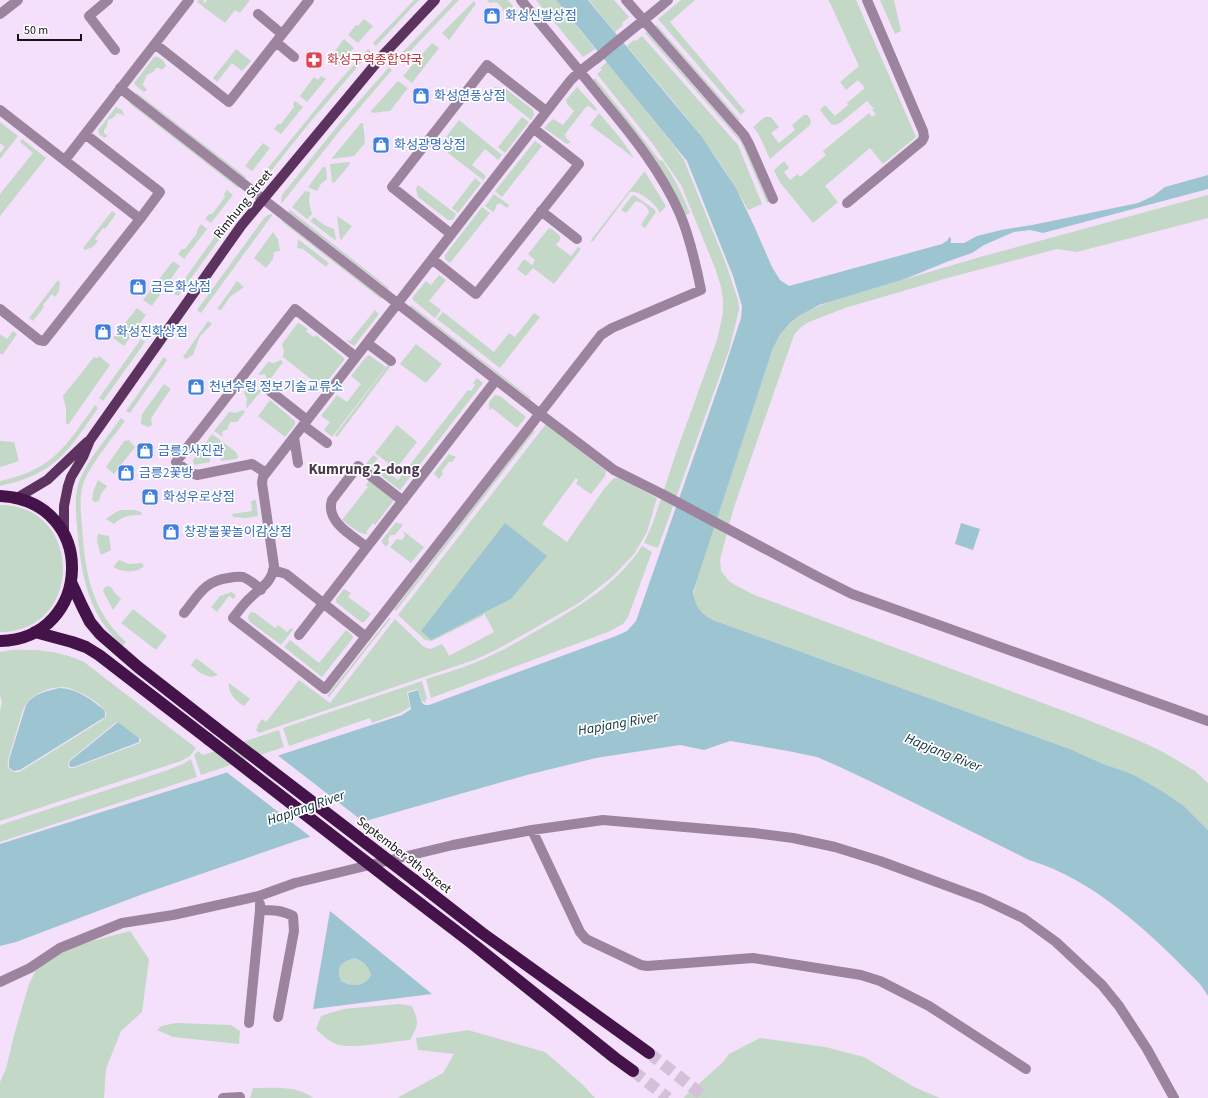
<svg xmlns="http://www.w3.org/2000/svg" width="1208" height="1098" font-family="'Source Sans 3','Noto Sans KR',sans-serif">
<style>
.green{fill:#c3d8c7;fill-rule:evenodd}
.water{fill:#9dc5d1;fill-rule:evenodd}
.pier{fill:#f5e0fb}
.lines{fill:none;stroke-linecap:round;stroke-linejoin:round}
.highway-tunnel{stroke:#d4c1d9;stroke-width:12;stroke-dasharray:12 6;stroke-linecap:butt}
.minor{stroke:#9d849e;stroke-width:10}
.major{stroke:#5c325f;stroke-width:10}
.highway{stroke:#441349;stroke-width:12}
.highway-bridge{stroke:#441349;stroke-width:12}
.labels{text-anchor:middle;dominant-baseline:central;stroke-width:3.5;stroke-linejoin:round;paint-order:stroke}
.shop-label{font-size:13px;fill:#366cbe;stroke:#fff;text-anchor:start}
.health-label{font-size:13px;fill:#be3a42;stroke:#fff;text-anchor:start}
.street-label{font-size:13px;fill:#19121b;stroke:#fff}
.water-label{font-size:14px;font-style:italic;fill:#082f39;stroke:#fff}
.quarter-label{font-size:15px;font-weight:bold;fill:#48374d;stroke:#fff}
</style>
<rect width="100%" height="100%" fill="#f5e0fb"/>
<path class="green" d="M199 0H204L203 1 205 3 207 0H250L240 13 235 10 225 23 197 2Z
M414 0H419L376 46 373 43Z
M453 0H459L398 64 394 61Z
M487 0H508L518 13 512 20C509 18 506 16 505 13 501 7 499 0 490 3Z
M536 0H556L595 49 583 57Z
M589 0H614L629 17 622 23 623 25 615 32Z
M681 0H695L670 22 745 111 741 115 658 19Z
M828 0H856L916 137 883 164 870 148 825 186 838 202 813 223 779 181 774 170 784 161 789 168 784 172 790 180 798 174 800 177 826 155 823 151 869 113 872 117 876 114 872 110 874 109 867 101 840 123 835 125 831 124 820 110 825 105 835 116 848 105 847 103 865 88 858 80 846 90 840 82 859 66 830 3Z
M880 0H894L901 31 895 34Z
M474 1 476 4 449 40 442 33Z
M364 19 373 26 358 43 348 35 356 25 358 26Z
M657 25 741 121 738 120 655 26Z
M647 32 743 142 769 202 767 203 741 142 645 33Z
M642 36 738 145 762 204 748 210C717 149 670 98 627 46L634 40 636 41Z
M344 39 354 48 337 67 331 62 334 58 331 56Z
M432 43 439 48 412 83 403 76Z
M236 49 251 61 242 71 232 63 217 82 213 78Z
M368 49 371 51 311 121 263 181 260 184 254 185 333 88Z
M154 57C159 56 165 61 166 66L162 70 159 68H156L153 72 147 75C146 76 143 84 143 85L147 90 144 92 136 86 134 83Z
M607 62 675 147 684 160 726 264 738 300 739 310 729 350 658 548 644 543 653 523 676 453 717 340 723 313V300L721 287 715 268 681 185 652 143 597 74 602 70 600 68Z
M389 67 392 70 343 127 281 204 282 195 339 124Z
M321 76 326 79 307 102 300 96 314 77 318 80Z
M595 78 635 128 660 161 662 160C674 177 682 194 690 213L686 215C662 164 628 123 593 80Z
M398 81 408 88 390 111 372 113 371 111Z
M495 87 506 89 533 110 534 115 531 120 492 89Z
M577 87 597 109 595 111 589 106 586 107 565 134 566 138 571 142 567 144 544 128 553 119 563 125 574 111 567 104 566 100Z
M137 93 246 177 245 179 136 94Z
M295 101 303 107 281 134 274 129 278 124H281L294 107 293 104Z
M130 102 240 186 238 188 129 103Z
M116 107 122 110 124 114 123 116 121 114 117 113 113 118 108 120 107 126 104 130V133L108 136 104 138 99 134 98 130Z
M599 113 621 139 634 158 590 125Z
M804 115H807L811 120 810 125 770 159 758 133 753 127 765 117H771L779 127 771 133 779 143 795 130 792 125Z
M522 117 529 122 505 153 498 147Z
M459 120 502 155 498 160 485 149 472 165 485 175V178L483 180 439 146Z
M0 122 18 136 0 159V153L5 147 0 143Z
M361 123H363L365 143 354 156 332 159V158Z
M22 139 46 158 0 216V194L33 153 20 142Z
M535 141 542 146 502 197 495 191Z
M263 143 270 148 252 171 245 166Z
M349 162 350 164 335 182 332 183 330 164Z
M323 167H326L327 179 321 184 317 191 308 187Z
M644 172H645L666 206 660 213C657 205 640 190 630 192L593 241H591V240Z
M475 178 481 183 458 213 452 208Z
M418 185 456 214 453 220H448L418 197 416 189Z
M227 190 233 195 211 223 205 219 209 214H212L225 197 224 194Z
M305 191 310 192 309 202 312 214 307 219 292 207Z
M494 194 509 205 507 208 500 203 496 205V208L493 212 485 206Z
M247 195 246 203 178 296 174 294 216 235Z
M634 195 654 209 656 212 645 228 641 225 649 212C647 206 640 200 635 202L626 213 621 210 631 197Z
M1208 195V218L1077 252 1057 249 944 279 845 308 809 322 801 327 794 335 733 510 720 560 721 571 730 582 752 594 1083 718 1140 741 1163 752 1195 771 1208 783V830L1184 806 1132 774 1101 763 1070 749 713 620C693 609 691 600 697 579L773 348C789 317 806 310 838 299L980 257Z
M482 207 490 213 450 263 445 259V255Z
M290 210 389 288 388 289 288 212Z
M112 211 116 214 105 229 103 228 95 239 98 241 93 247 85 250 83 248Z
M273 214 201 313 197 310 264 218 268 215Z
M337 216 352 226 341 240 340 239Z
M314 217 324 225 334 229 336 239 335 240 310 221Z
M282 220 382 297 381 299 281 221Z
M201 224 207 229 184 259 178 254 182 249H185L197 233V230Z
M549 228 552 229 560 236V240L556 245 571 256 578 247 581 249 554 284 533 268 526 276 517 269 524 259 532 265 535 260 528 254Z
M273 232 278 239 280 251 274 252 273 259 266 268 254 258Z
M298 239 329 263 326 267 303 249 297 248Z
M173 261 180 266 152 306 143 300Z
M439 275 446 280 429 301 441 310 435 318 414 301 412 298 426 281 431 285Z
M58 280 60 282 59 291 55 297 52 294 43 305 44 307 33 321 29 318Z
M237 281 244 287 230 297 221 310 217 309Z
M411 305 531 398 530 399 410 307Z
M137 308 146 315 124 346 113 338Z
M375 310 379 314 354 346 347 341 348 340 350 341Z
M443 312 494 352 509 333 515 337 534 313 540 317 500 368 437 319Z
M208 321 212 324 200 336 193 355 186 359 183 357Z
M299 323 308 329 306 331 314 337 316 335 344 358V360L322 388 283 357 284 351 282 344 297 324Z
M13 331 17 334 3 354H0V334L7 339Z
M141 339 145 342 103 401 99 398Z
M416 344 442 364 426 383 400 364Z
M369 355 386 367 332 437 324 430 330 422 321 416 337 395 347 402 361 384 351 376 365 358Z
M99 356 110 365 68 425 66 423V409L63 396 94 357 98 358Z
M164 357 167 360 130 413 126 411Z
M281 360 283 362 268 382 265 374 258 375 268 362 274 363Z
M388 365 390 367 337 437 335 435Z
M477 378 483 383 400 490 366 464 373 455 378 458 375 462 398 480 468 390 471 391 475 385 473 383Z
M252 382V386L253 390H262L247 408 246 407 247 399 244 393Z
M164 384 170 388V390L151 418 152 425 149 427 141 424 142 414Z
M495 395 500 396 526 417 517 428 492 408 490 410 489 409V402Z
M270 400 295 421V424L285 437 258 416Z
M95 405 98 408C68 451 56 474 0 486V481C54 469 65 447 95 405Z
M243 410 245 412 237 422H231L228 426V429L223 431 222 433 223 437 214 431 229 412 236 413Z
M121 418 125 421C113 437 90 465 83 484 79 497 81 513 82 527 85 572 91 610 126 642L123 646C87 614 81 573 77 527 76 512 74 496 79 482 86 462 109 435 121 418Z
M546 424 606 471 605 476 591 494 576 484 578 480 576 478 542 524 567 542 604 489 614 478H619L657 498 647 532 634 554 612 577 579 603 496 650 474 660 259 733 256 730 258 727 257 726 262 719 266 722 299 680 330 703 395 619 424 647 431 649 442 644 445 648 449 656 494 632 484 613 511 599 431 639 483 613 484 615 432 641 425 640 398 615Z
M397 425 417 442 396 469 375 453Z
M533 430 535 431 396 611 394 610Z
M212 434 236 452 238 457 237 459 221 461 219 448 209 449 210 462 195 465 193 462V460Z
M129 440 135 447 114 474 106 467 124 441Z
M0 441 14 442 19 461 0 467Z
M449 454 456 457 452 462H449L442 471 443 474 439 479 434 474 435 472Z
M98 480 107 486 101 494 99 501 95 502 92 500 93 492Z
M369 480 394 500 375 525 373 523 366 532 368 534C358 535 350 525 342 520L368 487 366 485Z
M256 500 258 516 246 518 233 517 232 514 252 511 251 501Z
M0 505C84 505 84 632 0 632Z
M121 510H134L141 512 142 514 141 515C130 515 122 516 114 524L106 519 116 512Z
M396 522 403 525 395 535H391L388 539 389 543 386 547 382 543V540Z
M403 531 424 547 411 563 390 547 397 539 402 540 405 536Z
M98 534 109 536 111 550 101 555 97 542Z
M642 546 652 552 628 617 623 624 608 632 431 698 426 679C450 672 475 664 498 652 517 643 535 631 554 621 589 600 619 581 642 546Z
M119 560 129 564 142 563 144 566C136 574 122 572 113 567Z
M110 586 115 593 121 599 113 610 103 591 105 587Z
M344 589 351 593 348 597 371 614 364 622H361L336 602V599Z
M231 592 236 595 234 599 229 596 217 612 211 607 220 596Z
M133 609 167 636 156 650 121 623Z
M251 612 255 613 275 628 278 625 287 632 291 628 293 630 281 645 249 621 248 616Z
M389 618H391L329 697 327 696Z
M346 630 352 635 353 638 322 677 284 647 290 640 319 663Z
M11 650C37 649 60 651 84 662L196 748 190 756 181 761 0 821V711L2 702 0 695V652ZM63 687C75 688 101 702 106 713V717L101 721 21 771C13 775 6 769 8 760L23 710C29 694 47 688 63 687ZM118 722 139 738 141 739 140 743 74 768H69L68 763 70 760 115 723Z
M196 658 218 675 211 677 200 673 191 665Z
M422 681 427 699 425 700 426 703 422 701 418 689 407 692 410 707 400 713 372 723 370 718 289 746 283 728Z
M229 683 250 699 244 706C236 702 227 692 229 683Z
M279 730 284 747 201 775 194 755 198 751 203 755Z
M191 759 197 777 0 842V825L165 771 183 764Z
M130 931 149 959 142 1012 121 1031 106 1069 104 1098H0V1082L6 1069 14 1035 29 984 37 968 62 952 88 942Z
M354 958C364 961 368 966 371 975 365 987 352 987 341 981 335 967 342 962 354 958Z
M399 1004 412 1006C419 1022 419 1025 410 1040 395 1041 347 1050 336 1044 328 1041 322 1035 316 1029L321 1016 343 1009Z
M176 1023 231 1025 240 1031 239 1044 173 1037 157 1030 161 1026Z
M468 1030 545 1052 582 1084 595 1098H397L443 1073 454 1054 418 1050 416 1038Z
M760 1038 825 1047 864 1057 914 1087 940 1098H683L723 1062 729 1054Z
M253 1088C271 1088 298 1085 313 1098H250Z"/>
<path class="water" d="M556 0H588L702 137 736 188 755 228 772 267 780 280 789 286 942 244 948 240 949 237 951 238V243H964L977 236 1001 230 1032 225 1138 203 1153 196 1165 187 1208 175V189L1043 233 1030 230 1014 232 984 245 972 253 949 261 905 279 819 305 799 316 790 323 780 335 773 348 693 592C696 608 699 612 713 620L1070 749 1101 763 1132 774 1160 790 1184 806 1208 830V996L1200 984C1152 935 1096 880 1029 860L880 786 840 767 817 757 788 751 730 741 704 750 680 745 596 758 527 775 299 840 143 894 16 942 0 946V844L219 775 402 715 411 709 408 693 418 690 422 703 425 705H429L616 636 627 631 636 621 721 379 741 318 742 306 733 276 687 161Z
M505 523 547 556 511 599 431 640 421 631Z
M961 523 980 529 973 550 955 544Z
M59 688C76 688 91 699 104 710L105 713V717L20 770 13 771 9 767V760L26 705C32 694 47 691 59 688Z
M118 722 139 738V742L74 767H70L69 764 70 761Z
M330 911 432 994 313 1009ZM354 958C364 961 368 966 371 975 365 987 352 987 341 981 335 967 342 962 354 958Z"/>
<path class="pier" d="M276 754 365 823 312 838 225 771Z"/>
<g class="lines">
<path class="highway-tunnel" d="M649 1053 706 1098
M633 1071 668 1098"/>
<path class="minor" d="M108 0 89 16 115 50
M521 0C548 33 575 65 602 99 632 135 661 171 680 214 690 238 696 265 701 290L612 328 601 335 325 689 233 618C238 612 242 606 247 601 258 589 272 584 274 566L262 483 263 477 570 81C579 71 591 63 601 55 623 36 646 19 668 0
M626 0 744 135 749 144 773 199
M0 14 18 0
M258 14 282 34
M276 42 294 57
M155 44 229 102 309 0
M120 88 540 414 614 470 662 494 818 577 852 594 1208 721
M0 110 140 219 44 341 39 340 0 309
M85 134 160 192 140 219
M65 160 189 0
M847 203 922 141 924 137 923 131 867 0
M541 211 577 239
M451 234 392 187 487 65 546 111
M432 259 476 294 579 164 533 128
M367 343 391 361
M270 391 307 420
M303 425 327 443
M294 437 298 463
M266 473 252 464 197 475 189 472 176 462 295 309 356 357
M367 547C353 536 325 522 332 500L358 466 403 501
M273 570 286 574 366 637
M184 613C198 596 204 581 228 578 233 577 238 576 243 577 250 580 256 585 261 590
M299 635 496 380
M532 830 580 932 586 939 641 965 647 966 753 958 861 975 880 981 929 1006 1026 1069
M260 910C272 910 282 910 293 916L294 931 278 1017
M0 982 30 968 60 948 122 923 173 915 259 896 295 883 453 845 532 830 603 820 754 833 793 838 835 847 880 861 983 899 1023 918 1056 942 1102 985 1119 1006 1147 1049 1174 1098
M249 1023 260 910V904
M223 1098 240 1097"/>
<path class="major" d="M17 498 47 480 87 442
M64 534V506L68 486 71 477 83 457 90 440 241 226 383 55 435 0"/>
<path class="highway" d="M0 496C99 501 93 639 0 641
M71 582 82 606 90 622 100 634 138 667 216 728
M35 632 72 642 86 647 99 655 208 739
M414 880 482 933 649 1053
M405 892 473 944 615 1058 633 1071"/>
<path class="highway-bridge" d="M216 728 414 880
M208 739 405 892"/>
</g>
<defs>
<g id="shop-square" transform="scale(0.9)"><rect x="-9" y="-9" width="18" height="18" rx="4" fill="#3f7fe0" stroke="#fff"/><path d="M-5-2.5h2.3a2.7 3.5 0 0 1 5.4 0H5L5.5 6h-11ZM-1.5-2.5h3a1.5 2.3 0 0 0-3 0Z" fill="#fff"/></g>
<g id="pharmacy-square" transform="scale(0.9)"><rect x="-9" y="-9" width="18" height="18" rx="4" fill="#e0444e" stroke="#fff"/><path d="M-2-6h4v4h4v4h-4v4h-4v-4h-4v-4h4Z" fill="#fff"/></g>
</defs>
<g fill-rule="evenodd">
<use href="#shop-square" x="492" y="16"/>
<use href="#pharmacy-square" x="314" y="60"/>
<use href="#shop-square" x="421" y="96"/>
<use href="#shop-square" x="381" y="145"/>
<use href="#shop-square" x="138" y="287"/>
<use href="#shop-square" x="103" y="332"/>
<use href="#shop-square" x="196" y="387"/>
<use href="#shop-square" x="145" y="451"/>
<use href="#shop-square" x="126" y="473"/>
<use href="#shop-square" x="150" y="497"/>
<use href="#shop-square" x="171" y="532"/>
</g>
<g class="labels">
<g class="shop-label">
<text x="505" y="16">화성신발상점</text>
<text x="434" y="96">화성연풍상점</text>
<text x="394" y="145">화성광명상점</text>
<text x="151" y="287">금은화상점</text>
<text x="116" y="332">화성진화상점</text>
<text x="209" y="387">천년수령 정보기술교류소</text>
<text x="158" y="451">금릉2사진관</text>
<text x="139" y="473">금릉2꽃방</text>
<text x="163" y="497">화성우로상점</text>
<text x="184" y="532">창광불꽃놀이감상점</text>
</g>
<g class="health-label">
<text x="327" y="60">화성구역종합약국</text>
</g>
<g class="street-label">
<text transform="translate(243 204) rotate(-51)">Rimhung Street</text>
<text transform="translate(404 855) rotate(38)">September 9th Street</text>
</g>
<g class="water-label">
<text transform="translate(618 724) rotate(-10)">Hapjang River</text>
<text transform="translate(943 753) rotate(22)">Hapjang River</text>
<text transform="translate(306 808) rotate(-19)">Hapjang River</text>
</g>
<g class="quarter-label">
<text x="364" y="469">Kumrung 2-dong</text>
</g>
</g>
<path d="M18 34v6h63v-6" fill="none" stroke="#19121b" stroke-width="2"/>
<text x="24" y="34" font-size="12" fill="#19121b" stroke="#ffffff" stroke-width="3" paint-order="stroke">50 m</text>
</svg>
